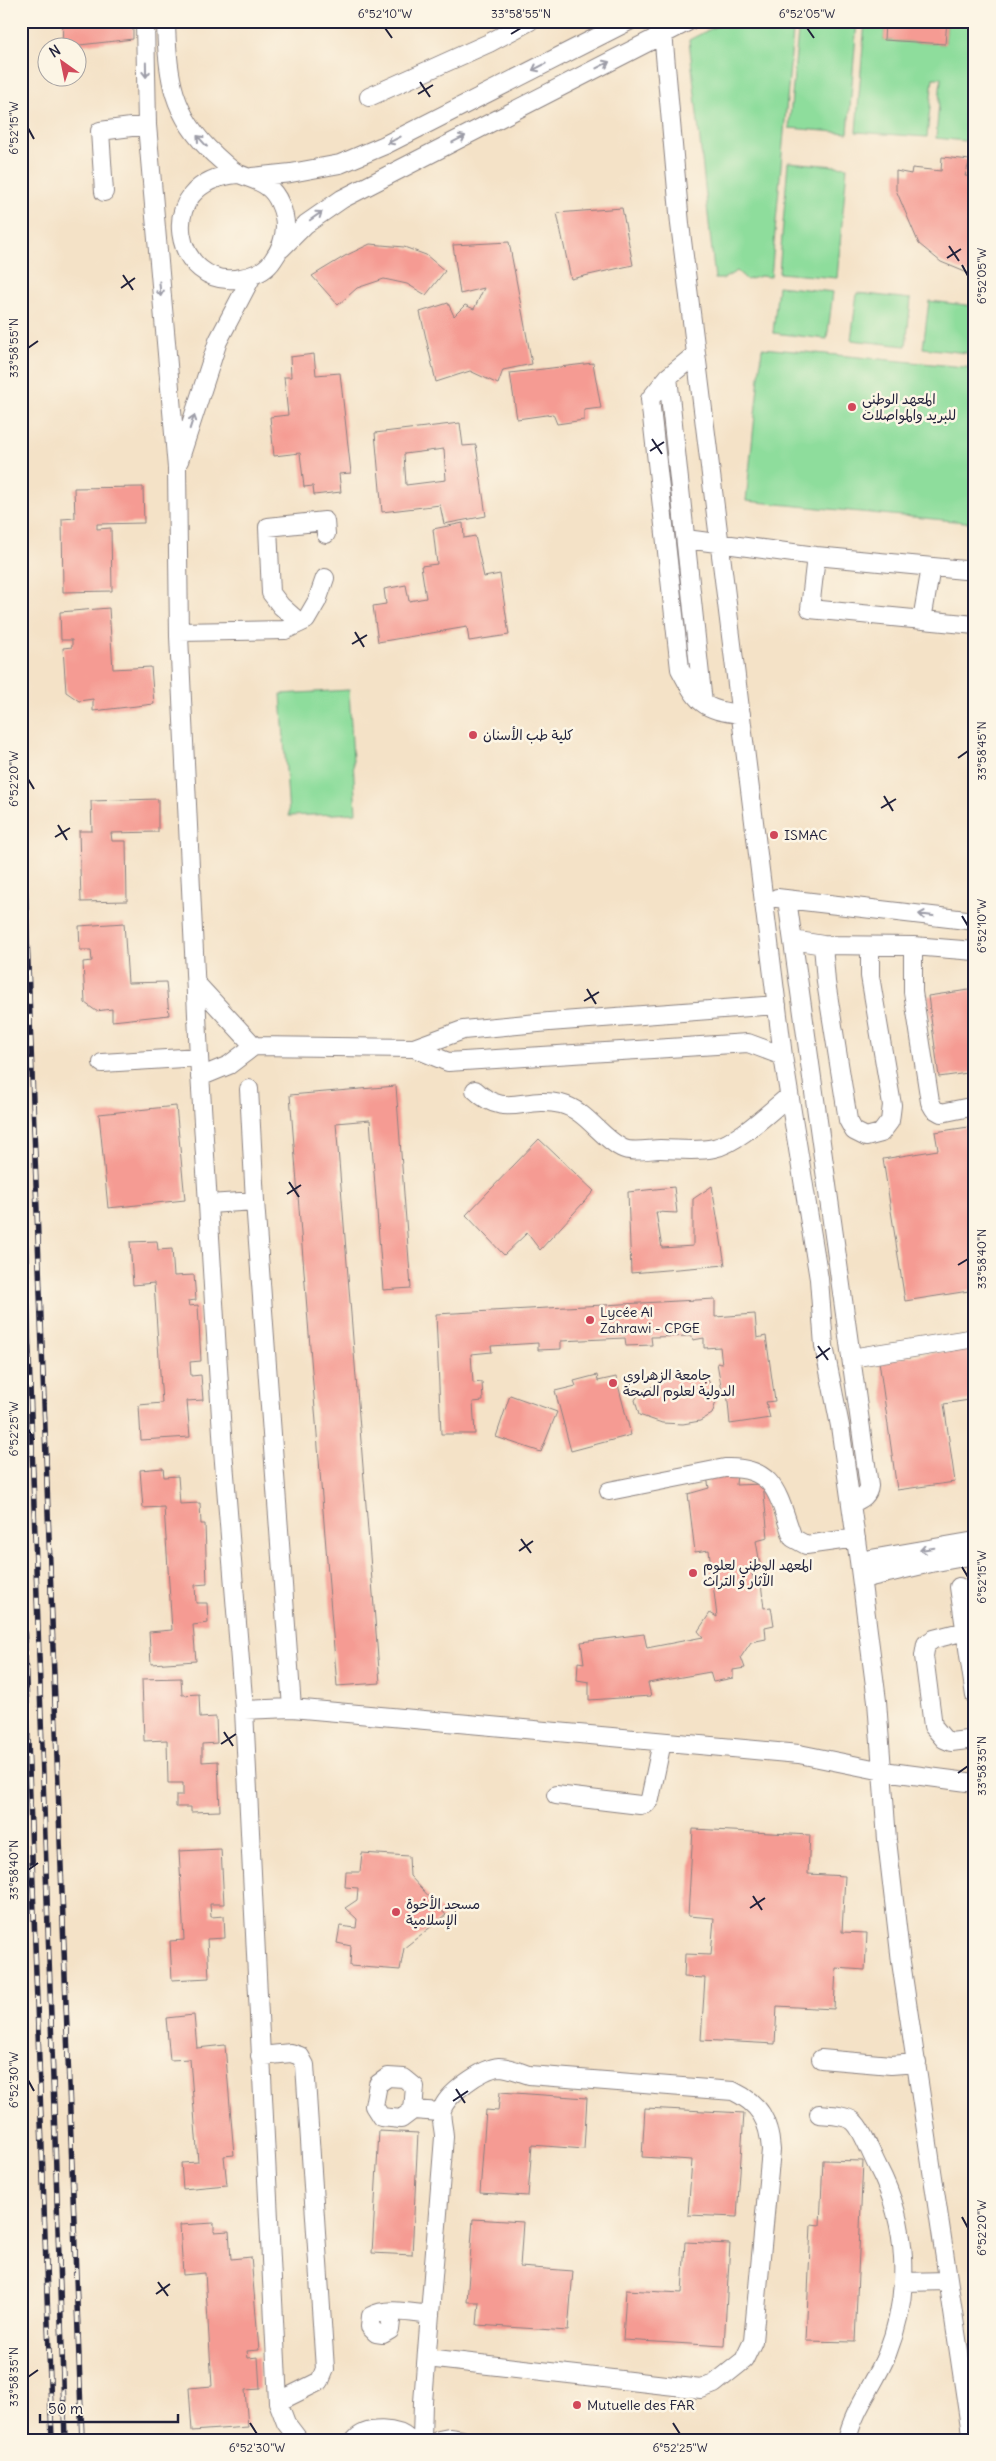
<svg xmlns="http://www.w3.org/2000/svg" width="996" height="2461" font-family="Delius,'Playpen Sans Arabic',sans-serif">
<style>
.green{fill:#8edd9c;stroke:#58806c}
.building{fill:#f59b93;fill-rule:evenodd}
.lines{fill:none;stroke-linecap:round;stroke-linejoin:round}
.minor-casing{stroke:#8b8281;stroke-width:20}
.minor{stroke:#fff;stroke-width:18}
.rail-casing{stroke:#22223b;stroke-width:5.5}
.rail{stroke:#fcf5e5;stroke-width:4;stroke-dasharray:11;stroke-linecap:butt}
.oneway{stroke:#9c9ca7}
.ticks{fill:none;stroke:#22223b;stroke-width:2}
.poi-dot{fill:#d1495b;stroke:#fcf5e5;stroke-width:2}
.labels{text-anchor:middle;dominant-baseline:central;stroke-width:5;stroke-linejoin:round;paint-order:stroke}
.poi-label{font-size:14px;fill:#22223b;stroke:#fcf5e5;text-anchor:start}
.neatline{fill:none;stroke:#22223b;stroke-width:2}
.ticks-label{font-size:12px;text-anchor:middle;fill:#22223b}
</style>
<rect width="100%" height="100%" fill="#fcf5e5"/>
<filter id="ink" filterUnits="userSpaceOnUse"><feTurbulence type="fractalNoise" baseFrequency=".02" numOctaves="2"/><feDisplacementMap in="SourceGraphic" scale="10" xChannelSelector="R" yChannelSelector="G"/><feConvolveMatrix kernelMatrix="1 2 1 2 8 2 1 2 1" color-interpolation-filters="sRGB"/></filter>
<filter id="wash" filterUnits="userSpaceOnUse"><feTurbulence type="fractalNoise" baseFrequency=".0096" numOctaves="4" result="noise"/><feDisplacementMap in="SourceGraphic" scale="20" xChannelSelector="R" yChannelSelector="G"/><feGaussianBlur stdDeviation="1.12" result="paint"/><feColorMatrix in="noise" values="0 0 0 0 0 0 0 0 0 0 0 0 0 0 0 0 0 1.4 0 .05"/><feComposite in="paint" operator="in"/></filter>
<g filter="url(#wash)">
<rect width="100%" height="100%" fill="#f4e2c7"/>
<path class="green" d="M726 21H794L771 277 760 276 747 280 737 271 723 279H715L689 40Z
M799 21 857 22 848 133 789 128Z
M865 21H885L884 40 945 44 947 21H975V142L936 138 941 78H933L927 137 856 132Z
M788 162 847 167 837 278 779 273Z
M778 286 833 292 827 339 773 333Z
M857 293 911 299 906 346 851 340Z
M929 301 975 306V354L923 348Z
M762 348 975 368V523L746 501Z
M349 690 356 813 289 816 281 694Z"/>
<g id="blocks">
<path class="building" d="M63 21H133V39L62 47Z
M885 21H947L945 44 884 40Z
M942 157 970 160 965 176 975 177V276L941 262 919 244 896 190V171L911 174 912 168 941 171Z
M622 208 633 265 571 279 557 213Z
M509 242 532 364 503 370 498 384 470 371 436 382 420 312 448 303 454 316 465 305 474 309 484 288 460 294 453 245Z
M370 244 404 247 426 255 445 271 426 295 407 284 384 279 357 288 338 305 312 276 345 256Z
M314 354 316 375 340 373 351 473 339 474 341 492 314 495 313 486 304 487 300 453 274 456 270 417 288 415 284 377H291L290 357Z
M593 363 601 408 584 410V420L557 424 553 414 517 419 510 373Z
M460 423 463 446 476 445 486 516 444 524 440 505 382 512 375 433ZM444 449 446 480 406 485 404 454Z
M143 487 144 523 97 524V529L111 528 112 591 63 592 62 519 75 518 74 488Z
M463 523 464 538 475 536 484 577 500 574 509 635 469 641 467 627 378 642 373 606 386 604 384 589 406 585 409 601 426 598 421 566 437 564 433 529Z
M109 608 113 669 151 667 154 704 93 711V699L79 701 66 692 63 648 72 647V640H61L60 612Z
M158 799V832L111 833 112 841H126L127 901 81 902 79 831H92L91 801Z
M124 923 128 983 166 982 169 1015 112 1021V1009L96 1011 85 1003 83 962 92 961 91 950H80L79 926Z
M975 989V1072L939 1077 928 996Z
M396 1086 411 1288 383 1290 370 1120 336 1123 380 1683 337 1686 290 1095Z
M176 1106 185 1200 108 1208 99 1114Z
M975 1126V1290L905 1301 883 1159 938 1150 935 1132Z
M539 1139 594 1191 540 1250 527 1233 504 1255 466 1215Z
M712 1186 725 1265 631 1273 628 1192 674 1187 677 1213 656 1212 662 1248 693 1246V1199Z
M157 1241 158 1250 172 1249 174 1276 194 1275 196 1300 188 1301 189 1306 198 1305 201 1361 190 1362 191 1376 201 1375 203 1400 187 1401 190 1437 141 1440 139 1405 162 1403 154 1283 133 1285 130 1242Z
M715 1299V1317L755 1314 757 1338 766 1336 775 1401 766 1402 770 1418 730 1424 727 1391H722L717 1363 722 1364 720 1347 704 1348V1338L693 1340 692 1336 651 1337 652 1345 626 1346 625 1338 561 1341V1349L538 1350V1343L491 1346 492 1352 471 1354 473 1383 482 1382 483 1401 473 1402 475 1434H441L436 1314Z
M975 1347V1399L944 1404 955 1482 897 1490 879 1361Z
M597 1375 598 1381 616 1377 631 1435 571 1451 555 1391 576 1386 574 1381Z
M689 1375 707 1378 714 1391 716 1402 712 1414 700 1421 683 1424 662 1423 639 1415 635 1400 640 1392 674 1377Z
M510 1395 557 1412 541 1452 496 1437Z
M163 1468 164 1477 178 1476 180 1504 200 1503 201 1524H205L207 1584 195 1585 196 1603H207L208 1623 193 1625 196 1661 151 1664 149 1632 172 1630 164 1507 143 1508 140 1470Z
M737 1473 736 1485 763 1484 768 1538 756 1541 761 1570 752 1573 754 1584 761 1583 764 1608 771 1607 774 1625 765 1627 766 1639 751 1642 741 1657 745 1668 733 1670V1678L713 1682 710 1672 648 1683 651 1696 589 1700V1682L577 1680 578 1662 584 1663 581 1642 644 1634 647 1648 703 1637 698 1631 710 1613 717 1617 709 1550 695 1552 688 1494 709 1488 707 1477Z
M181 1678 182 1695 199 1694 200 1718 216 1717 217 1743 202 1744V1762L218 1761 220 1811 191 1812V1807H176V1795H183V1783H168L167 1740 144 1741 142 1679Z
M693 1829 810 1835 808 1874 845 1876 842 1932 867 1933 865 1970 836 1968 834 2009 777 2006 775 2044 701 2040 705 1978 684 1977 685 1954 711 1955 714 1918 688 1916Z
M221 1849 224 1904H210L211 1917 224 1916 225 1938 207 1939 209 1978 172 1980 170 1941 184 1940 179 1851Z
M362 1853 409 1856 410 1876 446 1915 404 1948 400 1970 350 1966 351 1946 337 1943 340 1926 356 1928 357 1919 345 1908 357 1900 358 1888 345 1887 346 1872H360Z
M972 1871H975V1909L969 1908Z
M194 2015 197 2048 225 2045 234 2155 224 2156 227 2185 183 2189 181 2163 198 2162 190 2059 170 2060 166 2018Z
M500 2092 587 2098 584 2149 532 2145 528 2196 480 2193 486 2110 498 2111Z
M645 2108 744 2113 737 2217 688 2215 692 2160 642 2157Z
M379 2131 418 2133 412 2255 372 2253Z
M823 2160 863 2161 855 2342 806 2341 811 2224 820 2225Z
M473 2219 523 2222 520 2267 573 2271 568 2331 477 2325 479 2302H467Z
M214 2223V2232L229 2231 231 2259 251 2257 259 2350 247 2351 248 2358 258 2357 260 2389 245 2390 248 2427 192 2431 189 2388 212 2386 205 2273 183 2275 180 2225Z
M685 2242 730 2244 724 2346 623 2340 626 2290 682 2293Z"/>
</g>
</g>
<g filter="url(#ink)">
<use href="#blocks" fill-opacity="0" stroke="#8b8281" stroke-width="1"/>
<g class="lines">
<g class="minor-casing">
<path id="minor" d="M145 21 147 125 177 468 179 636 199 1057 223 1450 244 1710 278 2402 286 2423 299 2440
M166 21C167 76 172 116 215 155 222 161 231 171 239 174 256 181 272 183 280 204 289 224 286 242 273 260 266 271 253 276 241 278 175 292 149 181 238 174
M662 21 680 224 783 1056 819 1279 824 1346 840 1426 859 1561 877 1701 887 1840 901 1962 972 2440
M369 97 489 43 530 21
M252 177 291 173 340 164 385 145 629 21
M104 192 100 131 147 125
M281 249 306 224 342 199 689 21
M696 354 668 377 650 399 680 669C698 703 702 710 741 714
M668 377 703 703
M179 461 218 341 252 276
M686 539 816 556 975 571
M816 556 810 609 975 625
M922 620 931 567
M300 623 281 606 271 593 268 527 325 521 326 534
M179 632 285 630 306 620 317 601 325 578
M777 898 975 921
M787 899 869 1486C868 1497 860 1499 851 1504
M793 940 823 945 913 946 975 951
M823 945 826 982 848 1120 854 1131 866 1137 881 1133 890 1121 892 1105 870 976V946
M913 946V992L930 1102 934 1109 941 1113 975 1106
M196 983 254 1046
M414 1048 448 1062 748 1043 783 1056
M102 1063 199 1057
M200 1077 229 1065 254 1046 414 1048 463 1030 549 1022 777 1005
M249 1089 255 1201 292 1708
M475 1090C506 1120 524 1095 561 1104 586 1110 600 1137 622 1148 631 1153 650 1149 660 1149 677 1149 697 1152 714 1148 738 1143 769 1112 789 1096
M209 1204 255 1201
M851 1358 975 1338
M609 1491 725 1468C777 1466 778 1498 793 1538L806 1545 856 1538
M859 1561 975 1541
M862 1579 931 1563 975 1555
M959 1587 975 1696
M965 1631 934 1639 926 1644 924 1656 933 1726 944 1739 951 1742 975 1739
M244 1710 292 1708 799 1754 883 1771 975 1783
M556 1795 640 1805 646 1804 650 1799 662 1742
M260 2056 291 2053 300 2056 305 2065 325 2369 320 2381 278 2402
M821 2059 891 2065 917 2063
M413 2110 415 2087 404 2078 388 2077 378 2084 374 2106 381 2117 401 2119 413 2110 441 2112
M819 2114C828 2115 845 2115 853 2121 862 2128 872 2156 878 2167 909 2226 911 2293 887 2354 875 2384 854 2408 847 2440
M904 2282 948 2281
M392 2312 390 2330 383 2334 376 2333 370 2327 371 2316C386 2307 412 2313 430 2315
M355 2440C367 2426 397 2428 410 2440
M422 2440 423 2402 444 2137C444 2129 440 2118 442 2110 446 2094 483 2068 499 2067 509 2067 519 2072 529 2075L733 2091C760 2104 769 2120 771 2150L753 2341 744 2360 714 2384 701 2389 427 2358
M439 2440 449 2438 462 2440"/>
</g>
<use href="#minor" class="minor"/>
<g class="rail-casing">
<path id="rail" d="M21 773 82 2440
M21 1114 65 2440
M21 1535 52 2440"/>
</g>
<use href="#rail" class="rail"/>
</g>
<defs><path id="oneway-shaft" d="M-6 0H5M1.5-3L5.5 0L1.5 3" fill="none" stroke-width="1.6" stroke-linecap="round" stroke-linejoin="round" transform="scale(1.25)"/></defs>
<g class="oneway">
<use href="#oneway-shaft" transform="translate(603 65) rotate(-27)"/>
<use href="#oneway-shaft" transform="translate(539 67) rotate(153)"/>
<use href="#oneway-shaft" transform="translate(146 70) rotate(89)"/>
<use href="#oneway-shaft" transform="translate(459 139) rotate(-27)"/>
<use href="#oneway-shaft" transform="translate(394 140) rotate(153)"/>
<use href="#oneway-shaft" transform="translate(202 141) rotate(-132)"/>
<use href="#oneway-shaft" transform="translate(316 216) rotate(-35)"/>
<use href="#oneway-shaft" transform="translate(160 289) rotate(85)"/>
<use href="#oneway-shaft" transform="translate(192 422) rotate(-72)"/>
<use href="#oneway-shaft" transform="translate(926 915) rotate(-173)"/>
<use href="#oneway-shaft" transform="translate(927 1549) rotate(170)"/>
</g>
</g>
<path class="ticks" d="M385 28 392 38M807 28 814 38M511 34 521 28M420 82 430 97M418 94 433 85M28 128 34 139M949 246 959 261M947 258 961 249M962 265 968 276M123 275 133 290M121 288 135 278M28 348 38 341M652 439 662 454M650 451 664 442M355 632 364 647M352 644 367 635M958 758 968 751M28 779 34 789M884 796 893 811M881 808 896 799M58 825 67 840M55 837 70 828M962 916 968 926M587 989 596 1004M584 1001 599 992M289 1182 299 1197M287 1194 301 1185M958 1265 968 1259M818 1346 828 1360M816 1358 830 1348M28 1429 34 1440M521 1539 531 1553M519 1551 533 1541M962 1567 968 1577M224 1732 233 1746M221 1744 236 1734M958 1773 968 1766M28 1870 38 1863M753 1896 762 1910M750 1908 765 1898M28 2080 34 2091M456 2089 465 2103M453 2101 468 2091M962 2217 968 2228M158 2282 168 2296M156 2294 170 2284M28 2377 38 2370M250 2423 257 2434M673 2423 680 2434"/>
<g class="poi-dot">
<circle cx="852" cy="407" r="5"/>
<circle cx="473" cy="735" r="5"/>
<circle cx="774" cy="835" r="5"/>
<circle cx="590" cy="1320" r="5"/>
<circle cx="613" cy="1383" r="5"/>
<circle cx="693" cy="1573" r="5"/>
<circle cx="396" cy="1912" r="5"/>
<circle cx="577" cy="2405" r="5"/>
</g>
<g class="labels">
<g class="poi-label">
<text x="862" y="399">المعهد الوطني<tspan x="862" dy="16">للبريد والمواصلات</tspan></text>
<text x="483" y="735">كلية طب الأسنان</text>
<text x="784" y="835">ISMAC</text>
<text x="600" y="1312">Lycée Al<tspan x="600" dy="16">Zahrawi - CPGE</tspan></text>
<text x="623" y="1375">جامعة الزهراوي<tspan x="623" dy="16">الدولية لعلوم الصحة</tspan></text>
<text x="703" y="1565">المعهد الوطني لعلوم<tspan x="703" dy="16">الآثار و التراث</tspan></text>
<text x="406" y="1904">مسجد الأخوة<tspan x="406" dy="16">الإسلامية</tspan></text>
<text x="587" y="2405">Mutuelle des FAR</text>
</g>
</g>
<rect width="996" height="2461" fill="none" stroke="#fcf5e5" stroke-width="55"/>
<g transform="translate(62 62) rotate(327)"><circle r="24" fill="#fcf5e5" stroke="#a5a1a1"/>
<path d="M0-4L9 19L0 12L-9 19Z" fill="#d1495b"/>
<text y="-8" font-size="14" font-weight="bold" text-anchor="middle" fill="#22223b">N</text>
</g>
<path d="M40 2414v8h138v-8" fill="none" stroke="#22223b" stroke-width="2.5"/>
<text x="48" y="2414" font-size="15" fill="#22223b" stroke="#fcf5e5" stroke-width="4" paint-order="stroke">50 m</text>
<rect x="28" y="28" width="940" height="2406" class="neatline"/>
<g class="ticks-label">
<text x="385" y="18">6°52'10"W</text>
<text x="521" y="18">33°58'55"N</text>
<text x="807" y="18">6°52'05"W</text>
<text transform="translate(14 128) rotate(-90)" y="4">6°52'15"W</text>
<text transform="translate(982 276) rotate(-90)" y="4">6°52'05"W</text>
<text transform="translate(14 348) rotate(-90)" y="4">33°58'55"N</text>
<text transform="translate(982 751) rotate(-90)" y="4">33°58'45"N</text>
<text transform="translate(14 779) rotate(-90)" y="4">6°52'20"W</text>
<text transform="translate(982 926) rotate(-90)" y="4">6°52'10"W</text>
<text transform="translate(982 1259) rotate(-90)" y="4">33°58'40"N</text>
<text transform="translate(14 1429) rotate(-90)" y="4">6°52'25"W</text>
<text transform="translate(982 1577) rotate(-90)" y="4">6°52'15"W</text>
<text transform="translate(982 1766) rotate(-90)" y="4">33°58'35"N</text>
<text transform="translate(14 1870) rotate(-90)" y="4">33°58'40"N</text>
<text transform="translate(14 2080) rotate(-90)" y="4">6°52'30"W</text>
<text transform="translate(982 2228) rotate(-90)" y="4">6°52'20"W</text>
<text transform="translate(14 2377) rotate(-90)" y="4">33°58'35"N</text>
<text x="257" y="2452">6°52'30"W</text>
<text x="680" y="2452">6°52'25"W</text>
</g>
</svg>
